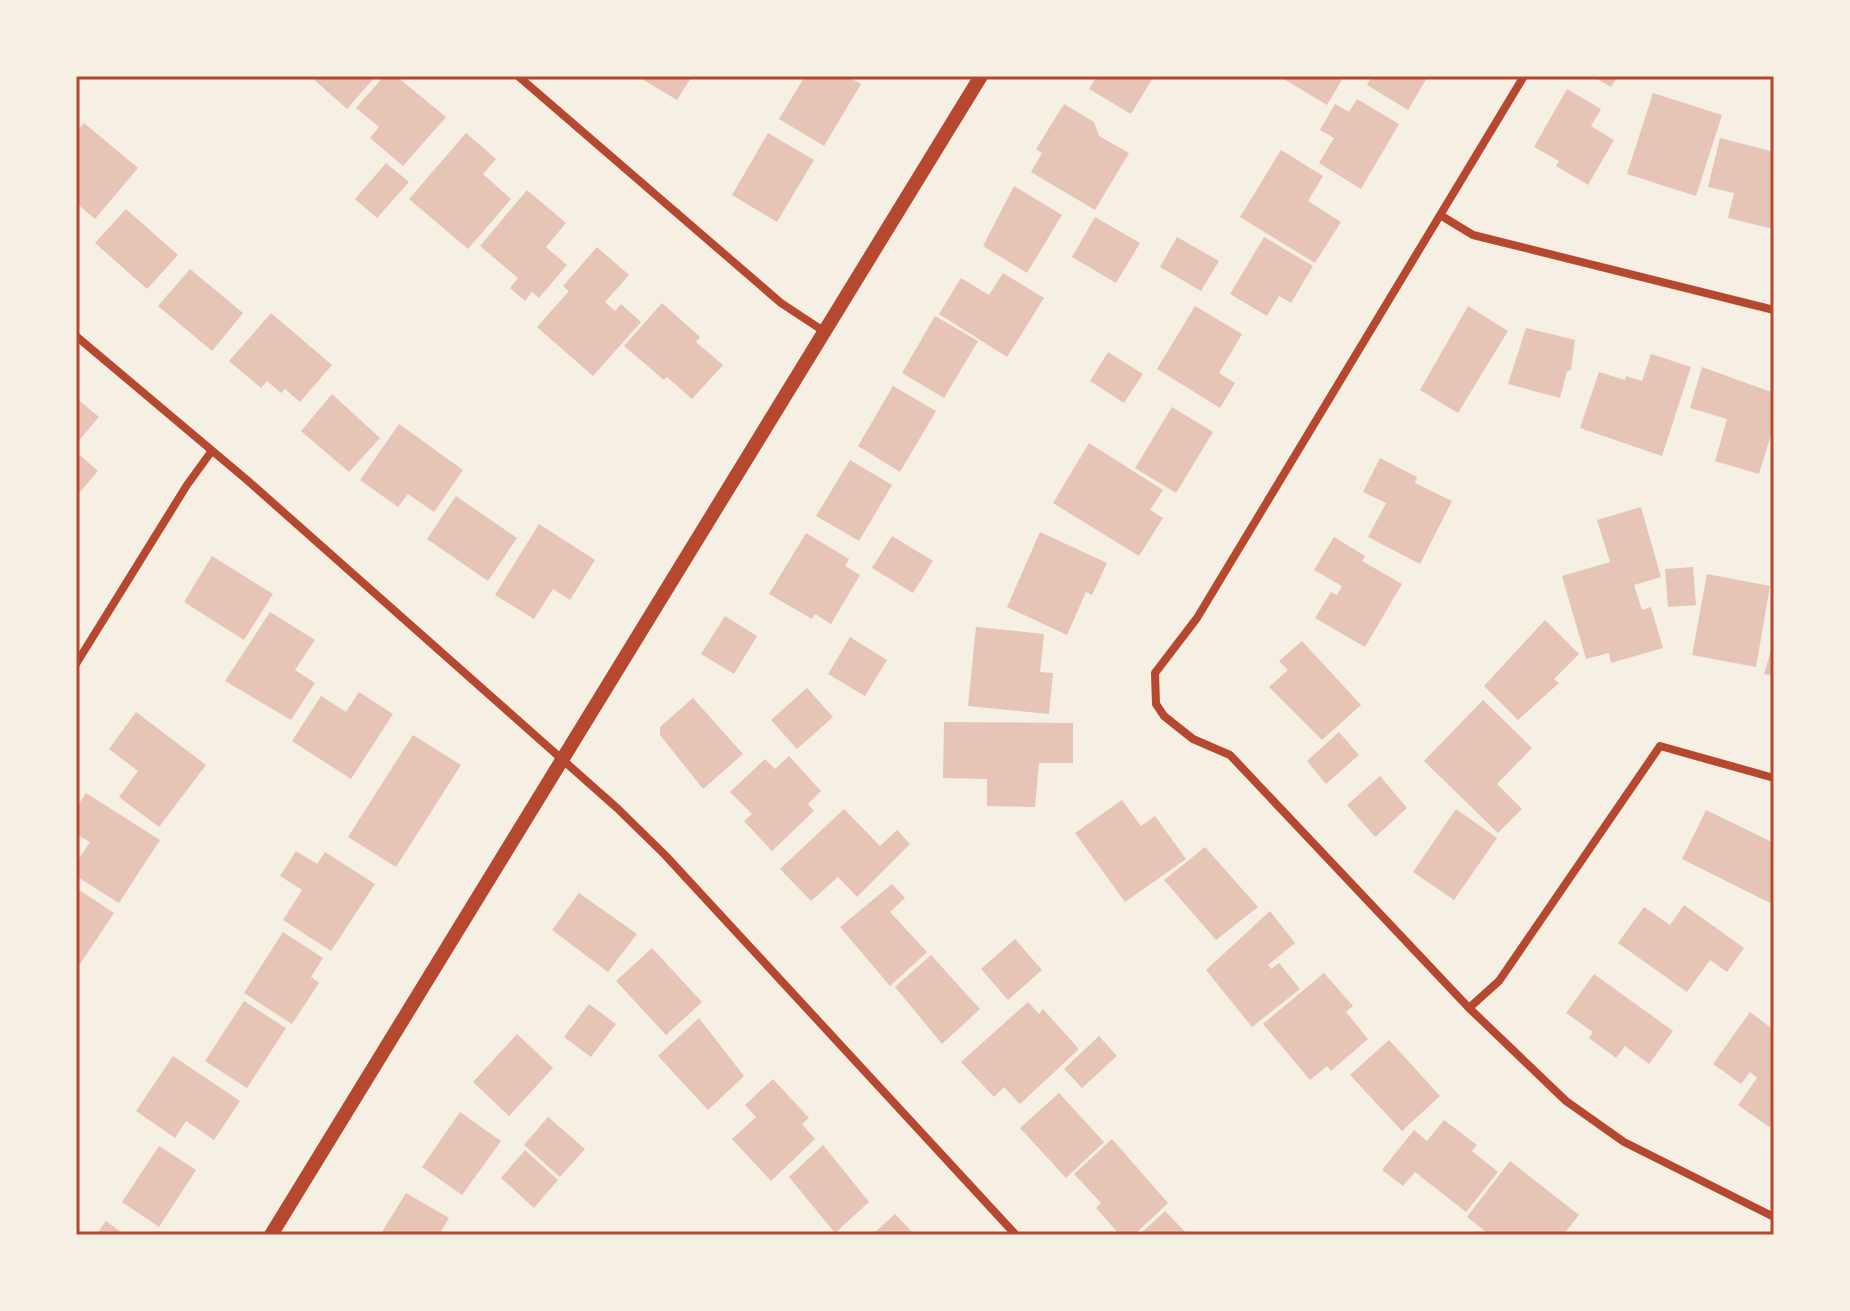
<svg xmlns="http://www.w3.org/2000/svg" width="1850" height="1311" font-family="'DM Sans',sans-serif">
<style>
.building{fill:#e6c5b7}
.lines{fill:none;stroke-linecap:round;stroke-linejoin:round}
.minor{stroke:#b5482f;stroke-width:8}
.tertiary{stroke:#b5482f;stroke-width:14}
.neatline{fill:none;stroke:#b5482f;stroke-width:3}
</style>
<rect width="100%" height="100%" fill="#f6efe4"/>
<path class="building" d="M310 76H376L347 109Z
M384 76H396L446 117 403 166 370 138 379 127 356 108Z
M637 76H692L677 100Z
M805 76H847L861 84 824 146 779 119Z
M1097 76H1154L1131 114 1089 89Z
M1279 76H1341L1343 78 1327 105Z
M1372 76H1428L1408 110 1367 85Z
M1592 76H1618L1611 87Z
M1567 89 1601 109 1591 126 1614 140 1588 185 1556 166 1559 161 1534 147Z
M1653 93 1722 115 1696 196 1627 174Z
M1357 99 1399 124 1361 189 1319 163 1334 138 1320 130 1335 104 1349 112Z
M1064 104 1094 122 1099 136 1129 153 1095 210 1031 172 1042 153 1036 149Z
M84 123 138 168 95 219 76 203V132Z
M466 133 496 159 483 174 511 199 468 249 409 199Z
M768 133 814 160 777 222 732 195Z
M1720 138 1774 152V229L1728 218 1734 193 1708 187Z
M1281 150 1323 176 1308 201 1341 222 1315 263 1240 217Z
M386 163 409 182 377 218 355 199Z
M1014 186 1062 215 1027 273 983 246Z
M527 190 566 223 546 247 567 265 539 298 532 292 525 301 510 288 518 278 480 246Z
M126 209 178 255 147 289 95 243Z
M1095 217 1140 243 1116 283 1072 257Z
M1177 237 1219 261 1201 291 1160 267Z
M1264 237 1313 266 1291 303 1279 296 1267 316 1230 294Z
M597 247 629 275 605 302 615 311 621 304 641 322 593 376 537 327 569 291 563 286Z
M190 269 243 313 212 351 158 306Z
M1003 273 1044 298 1007 357 939 314 961 278 989 295Z
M662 303 700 337 696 342 723 365 692 399 667 377 664 380 624 346Z
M1195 306 1242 334 1219 373 1235 383 1220 408 1157 369Z
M1468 306 1508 331 1458 413 1420 390Z
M271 313 332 365 300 402 285 389 281 393 267 381 261 388 229 361Z
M935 316 978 341 944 398 902 373Z
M1526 328 1575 340 1571 370 1567 371 1560 398 1508 384Z
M1108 352 1143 374 1124 403 1090 381Z
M1651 354 1691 367 1662 456 1580 428 1599 372 1625 380 1626 376 1642 381Z
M1702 367 1774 393V425L1759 474 1715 461 1727 419 1690 408Z
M893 386 936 411 900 472 858 446Z
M332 394 380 438 349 472 301 431Z
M76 398 99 417 76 444Z
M1172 407 1213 432 1176 493 1135 468Z
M399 424 463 470 434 512 408 494 398 507 360 480Z
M1089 443 1163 490 1150 510 1163 518 1139 556 1053 503Z
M76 452 98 471 76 497Z
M1380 458 1417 477 1415 483 1452 501 1420 564 1368 537 1386 503 1363 492Z
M850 460 892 485 859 541 816 516Z
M456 496 517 538 488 581 427 539Z
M1641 507 1661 577 1634 585 1642 610 1651 607 1663 648 1611 663 1609 653 1586 659 1562 576 1610 562 1597 520Z
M539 524 595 560 570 600 553 589 534 619 495 595Z
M1040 532 1107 563 1092 595 1086 592 1067 635 1007 607Z
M806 533 849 559 845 566 860 575 831 624 815 614 812 619 769 594Z
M892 536 933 561 913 593 872 568Z
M1334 537 1365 556 1362 561 1402 584 1365 647 1315 618 1331 592 1337 595 1342 586 1314 570Z
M212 556 273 594 244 640 184 602Z
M1693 567 1696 605 1668 607 1665 569Z
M1707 574 1770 586 1756 667 1692 655Z
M270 612 315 640 295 670 315 683 291 720 225 681Z
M725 616 757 636 734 674 701 654Z
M1545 620 1579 654 1554 679 1559 683 1518 720 1484 686Z
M976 627 1044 634 1040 672 1053 673 1049 714 968 706Z
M850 637 887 660 865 696 828 674Z
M1774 639V676L1764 674Z
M1302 641 1361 705 1322 740 1269 687 1288 670 1279 661Z
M807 688 833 717 797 749 771 720Z
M359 692 393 714 351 779 292 741 321 696 346 712Z
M693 698 743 754 703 789 660 735V727Z
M1483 700 1532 748 1497 784 1522 809 1498 833 1424 761Z
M136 712 206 765 159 827 119 797 138 771 109 749Z
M944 722 1073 723V763H1039L1035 807 987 806V779L943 778Z
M1339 732 1359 755 1326 784 1307 761Z
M413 735 461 765 396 867 348 837Z
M789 756 821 791 808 804 814 811 772 851 744 821 752 814 730 792 765 759 775 769Z
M1380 776 1407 808 1375 837 1347 805Z
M86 793 160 840 119 903 76 876V863L90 842 76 834V808Z
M1122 800 1141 826 1155 816 1186 859 1125 902 1075 833Z
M844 809 880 846 897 830 910 844 857 897 838 877 811 901 780 869Z
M1456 809 1497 838 1454 900 1413 872Z
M1706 810 1774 843V905L1682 859Z
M1205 847 1258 907 1216 940 1164 880Z
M296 851 317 864 325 852 375 884 331 951 283 920 302 890 280 876Z
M892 884 905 898 890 912 927 952 890 986 840 927Z
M76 888 114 913 78 967 76 965Z
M579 893 637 934 608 972 552 930Z
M1684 905 1744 948 1727 972 1710 960 1687 992 1618 943 1644 907 1670 925Z
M1270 911 1295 943 1268 965 1271 969 1279 963 1300 989 1252 1027 1206 970Z
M283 932 323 958 311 977 319 983 292 1024 244 993Z
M1015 939 1042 970 1008 1000 981 969Z
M652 948 702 1002 666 1035 616 981Z
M931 955 980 1009 942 1044 895 987Z
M1324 973 1353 1006 1346 1012 1368 1039 1331 1071 1327 1066 1310 1080 1263 1024Z
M1594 974 1673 1031 1649 1064 1625 1046 1616 1058 1589 1038 1593 1032 1566 1013Z
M244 1001 286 1028 247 1088 205 1061Z
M1028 1002 1039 1014 1043 1009 1079 1049 1020 1104 1004 1087 994 1097 961 1062Z
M589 1004 616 1024 591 1057 564 1037Z
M1750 1012 1774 1030V1120L1769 1127 1738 1105 1757 1078 1750 1072 1741 1084 1713 1064Z
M699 1018 744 1076 708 1110 658 1056Z
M517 1034 553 1068 509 1116 473 1082Z
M1099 1036 1117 1056 1082 1088 1064 1069Z
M1389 1040 1440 1096 1402 1131 1350 1075Z
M173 1056 240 1101 214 1140 186 1121 175 1138 136 1111Z
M773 1079 809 1118 802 1124 815 1139 771 1181 732 1139 756 1117 745 1105Z
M1059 1093 1104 1142 1066 1178 1020 1128Z
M460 1112 501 1141 462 1195 422 1167Z
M548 1117 585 1149 560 1177 524 1145Z
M1444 1120 1477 1145 1472 1151 1498 1172 1466 1212 1415 1172 1403 1186 1382 1170 1414 1130 1427 1141Z
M1112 1139 1168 1203 1134 1235H1120L1096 1208 1101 1203 1074 1174Z
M823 1145 869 1202 835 1233 789 1177Z
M159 1146 196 1170 159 1227 122 1202Z
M525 1150 558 1180 534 1208 501 1178Z
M1510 1161 1579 1215 1563 1235H1490L1467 1217Z
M406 1193 449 1218 439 1235H380Z
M1165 1211 1188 1235H1139Z
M895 1214 915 1235H872Z
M106 1221 125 1235H96Z"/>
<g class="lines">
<path class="minor" d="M518 76 781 303 825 332
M1524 76 1197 618 1155 673 1156 704 1164 716 1193 739 1230 755 1469 1008 1566 1101 1624 1142 1774 1217
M1440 215 1473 235 1774 310
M76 336 247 480 617 808 665 855 1016 1235
M76 664 187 485 211 452
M1469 1008 1499 981 1660 746 1774 778"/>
<path class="tertiary" d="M271 1235 981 76"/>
</g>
<rect width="1850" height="1311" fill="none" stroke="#f6efe4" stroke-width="156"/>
<rect x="78" y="78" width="1694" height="1155" class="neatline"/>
</svg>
